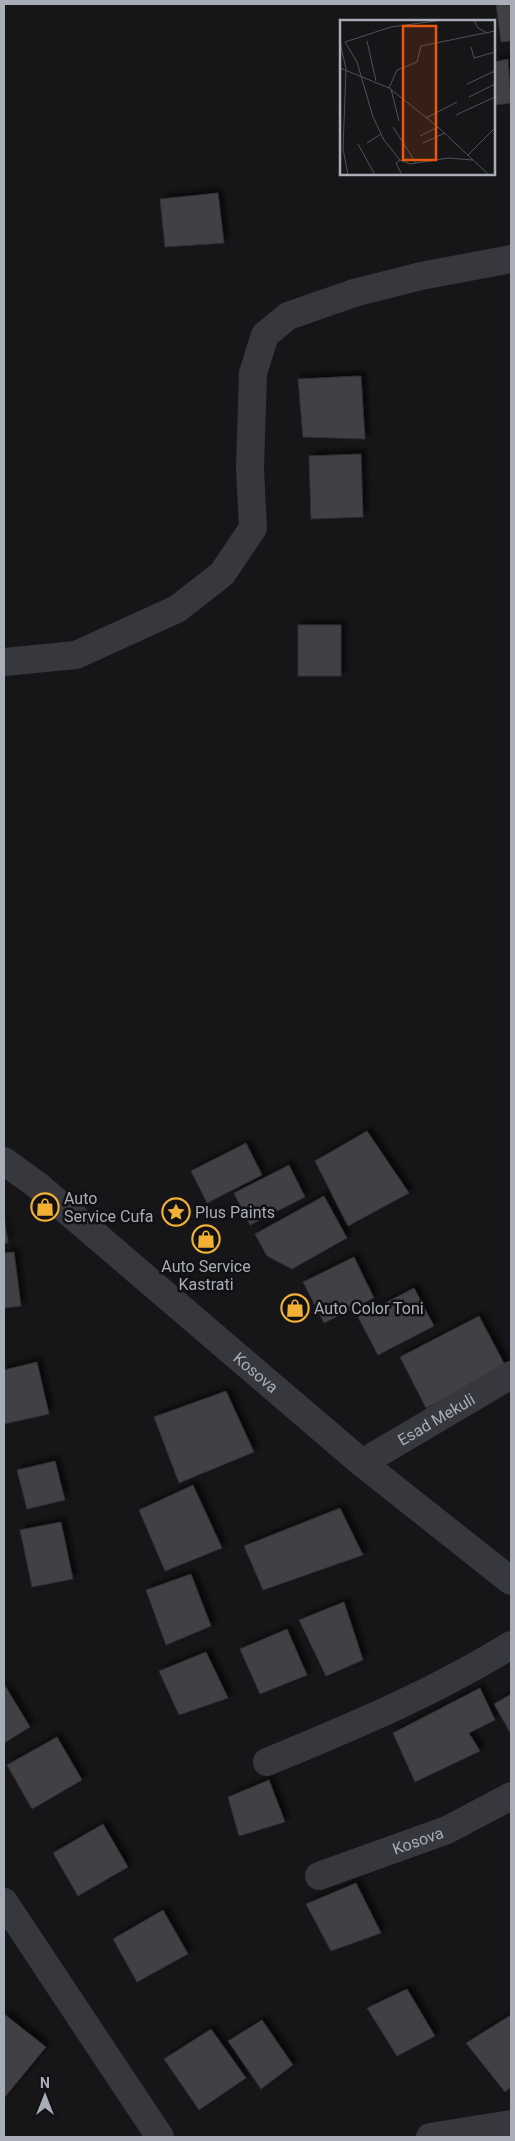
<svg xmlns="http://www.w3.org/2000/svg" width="515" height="2141" font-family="Roboto,sans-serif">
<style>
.building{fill:#404145;stroke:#303034;filter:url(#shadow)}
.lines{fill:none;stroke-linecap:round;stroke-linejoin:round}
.minor{stroke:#37383d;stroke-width:28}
.labels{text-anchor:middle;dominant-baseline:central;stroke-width:5;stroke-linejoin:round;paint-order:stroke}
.poi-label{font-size:16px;fill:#a8adb8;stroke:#111113;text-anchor:start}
.street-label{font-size:16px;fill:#a8adb8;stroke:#111113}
.inset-road{fill:none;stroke:#505258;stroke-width:1}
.view{fill:#e8590c;fill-opacity:0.15;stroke:#e8590c;stroke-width:2.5}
.inset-edge{fill:none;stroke:#a8adb8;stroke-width:2.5}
</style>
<defs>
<filter id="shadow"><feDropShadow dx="4.5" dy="-4.5" stdDeviation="2.5" flood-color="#0009"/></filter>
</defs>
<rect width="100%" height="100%" fill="#161618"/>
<path class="building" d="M496 4H511V41L501 42Z
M508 59 511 103 494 105V62Z
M218 193 224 243 165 247 160 199Z
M361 376 365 439 303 437 298 379Z
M361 454 363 517 311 519 309 456Z
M298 625H341V676H298Z
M367 1131 409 1193 348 1226 315 1161Z
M246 1143 262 1175 207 1203 191 1171Z
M289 1165 305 1197 250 1225 234 1193Z
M324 1196 347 1238 292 1269 267 1256 255 1234Z
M4 1216 8 1243H4Z
M14 1252 21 1306 4 1308V1253Z
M354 1257 374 1298 324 1323 303 1282Z
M414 1288 434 1326 378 1355 358 1317Z
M479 1316 506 1367 426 1408 400 1357Z
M37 1362 49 1414 4 1424V1370Z
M226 1391 254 1452 179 1483 154 1417Z
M55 1461 65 1500 27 1509 17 1470Z
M193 1485 222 1548 165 1571 139 1510Z
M340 1508 363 1555 263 1590 244 1546Z
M61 1522 73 1579 32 1587 20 1530Z
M191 1574 211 1626 166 1645 146 1590Z
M344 1602 363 1660 326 1676 299 1620Z
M287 1629 307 1675 260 1694 240 1649Z
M206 1652 228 1698 179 1715 159 1671Z
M4 1684 30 1727 4 1743Z
M480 1688 495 1720 469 1733 480 1751 415 1782 393 1733Z
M511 1694V1734L494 1704Z
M57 1737 82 1780 32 1809 7 1765Z
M269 1780 285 1822 239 1836 228 1797Z
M103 1824 128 1867 78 1896 53 1853Z
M356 1883 381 1933 331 1951 306 1904Z
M163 1910 188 1954 137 1982 113 1939Z
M407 1989 435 2036 397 2056 367 2008Z
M4 2014 46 2047 4 2098Z
M511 2015V2087L505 2092 466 2043Z
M262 2020 293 2065 261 2089 228 2041Z
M211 2029 246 2078 199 2110 164 2059Z"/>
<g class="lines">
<g class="minor">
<path d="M4 662 76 655 177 609 222 574 253 528 250 469 253 373 265 335 288 316 354 293 421 276 511 259"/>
<path id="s1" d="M4 1161 37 1185 362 1463 511 1581"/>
<path id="s2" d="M362 1463 511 1375"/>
<path d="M267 1762C351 1727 434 1693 511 1645"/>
<path id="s3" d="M319 1876 447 1830 511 1796"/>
<path d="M4 1902 160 2137"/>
<path d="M430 2137 511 2124"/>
</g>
</g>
<defs>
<g id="shop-ring" transform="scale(1.4375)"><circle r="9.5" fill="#111113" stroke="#f2b134" stroke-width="1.5"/><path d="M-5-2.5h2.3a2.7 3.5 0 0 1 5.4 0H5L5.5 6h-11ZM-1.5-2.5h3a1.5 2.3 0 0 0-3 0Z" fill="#f2b134"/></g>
<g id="sight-ring" transform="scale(1.4375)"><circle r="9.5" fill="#111113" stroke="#f2b134" stroke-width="1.5"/><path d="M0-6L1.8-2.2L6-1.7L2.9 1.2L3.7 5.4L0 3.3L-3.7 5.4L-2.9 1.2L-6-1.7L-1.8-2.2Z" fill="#f2b134"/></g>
</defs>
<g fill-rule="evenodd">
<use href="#shop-ring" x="45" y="1207"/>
<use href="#sight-ring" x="176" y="1212"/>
<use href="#shop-ring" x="206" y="1239"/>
<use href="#shop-ring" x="295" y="1308"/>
</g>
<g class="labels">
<g class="poi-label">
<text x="64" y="1198">Auto<tspan x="64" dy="18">Service Cufa</tspan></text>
<text x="195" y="1212">Plus Paints</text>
<text x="206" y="1266" text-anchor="middle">Auto Service<tspan x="206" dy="18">Kastrati</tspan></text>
<text x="314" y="1308">Auto Color Toni</text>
</g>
<g class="street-label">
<text stroke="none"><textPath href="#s1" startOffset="329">Kosova</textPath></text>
<text stroke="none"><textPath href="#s2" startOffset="86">Esad Mekuli</textPath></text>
<text stroke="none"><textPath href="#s3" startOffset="105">Kosova</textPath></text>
</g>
</g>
<g transform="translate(340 20)">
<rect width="155" height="155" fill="#161618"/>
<path class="inset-road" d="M103 0 51 7 5 22 17 42 33 97 44 120 60 140 70 144 108 138 133 140M134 0 138 8 147 13M27 21 36 61M0 22 6 49 3 129 8 155M131 27 134 38 155 32M0 48 49 68 98 107 149 155M127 64 155 51M49 68 57 50 77 42 81 26 155 11M51 69 59 101M129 77 155 64M116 95 155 77M86 98 117 82M53 107 76 143M80 116 98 107M27 123 41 114M83 123 105 113M18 124 35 155M128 135 155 108M60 140 56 143 62 155"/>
<path class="view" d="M63 6H96V140H63Z"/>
<rect width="155" height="155" class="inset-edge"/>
</g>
<rect width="515" height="2141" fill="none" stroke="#a8adb8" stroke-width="10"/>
<g transform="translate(45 2096)" stroke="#111113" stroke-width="4" paint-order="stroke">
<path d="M0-4L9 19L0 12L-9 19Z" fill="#a8adb8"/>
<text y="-8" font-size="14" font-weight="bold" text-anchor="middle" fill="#a8adb8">N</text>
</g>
</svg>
